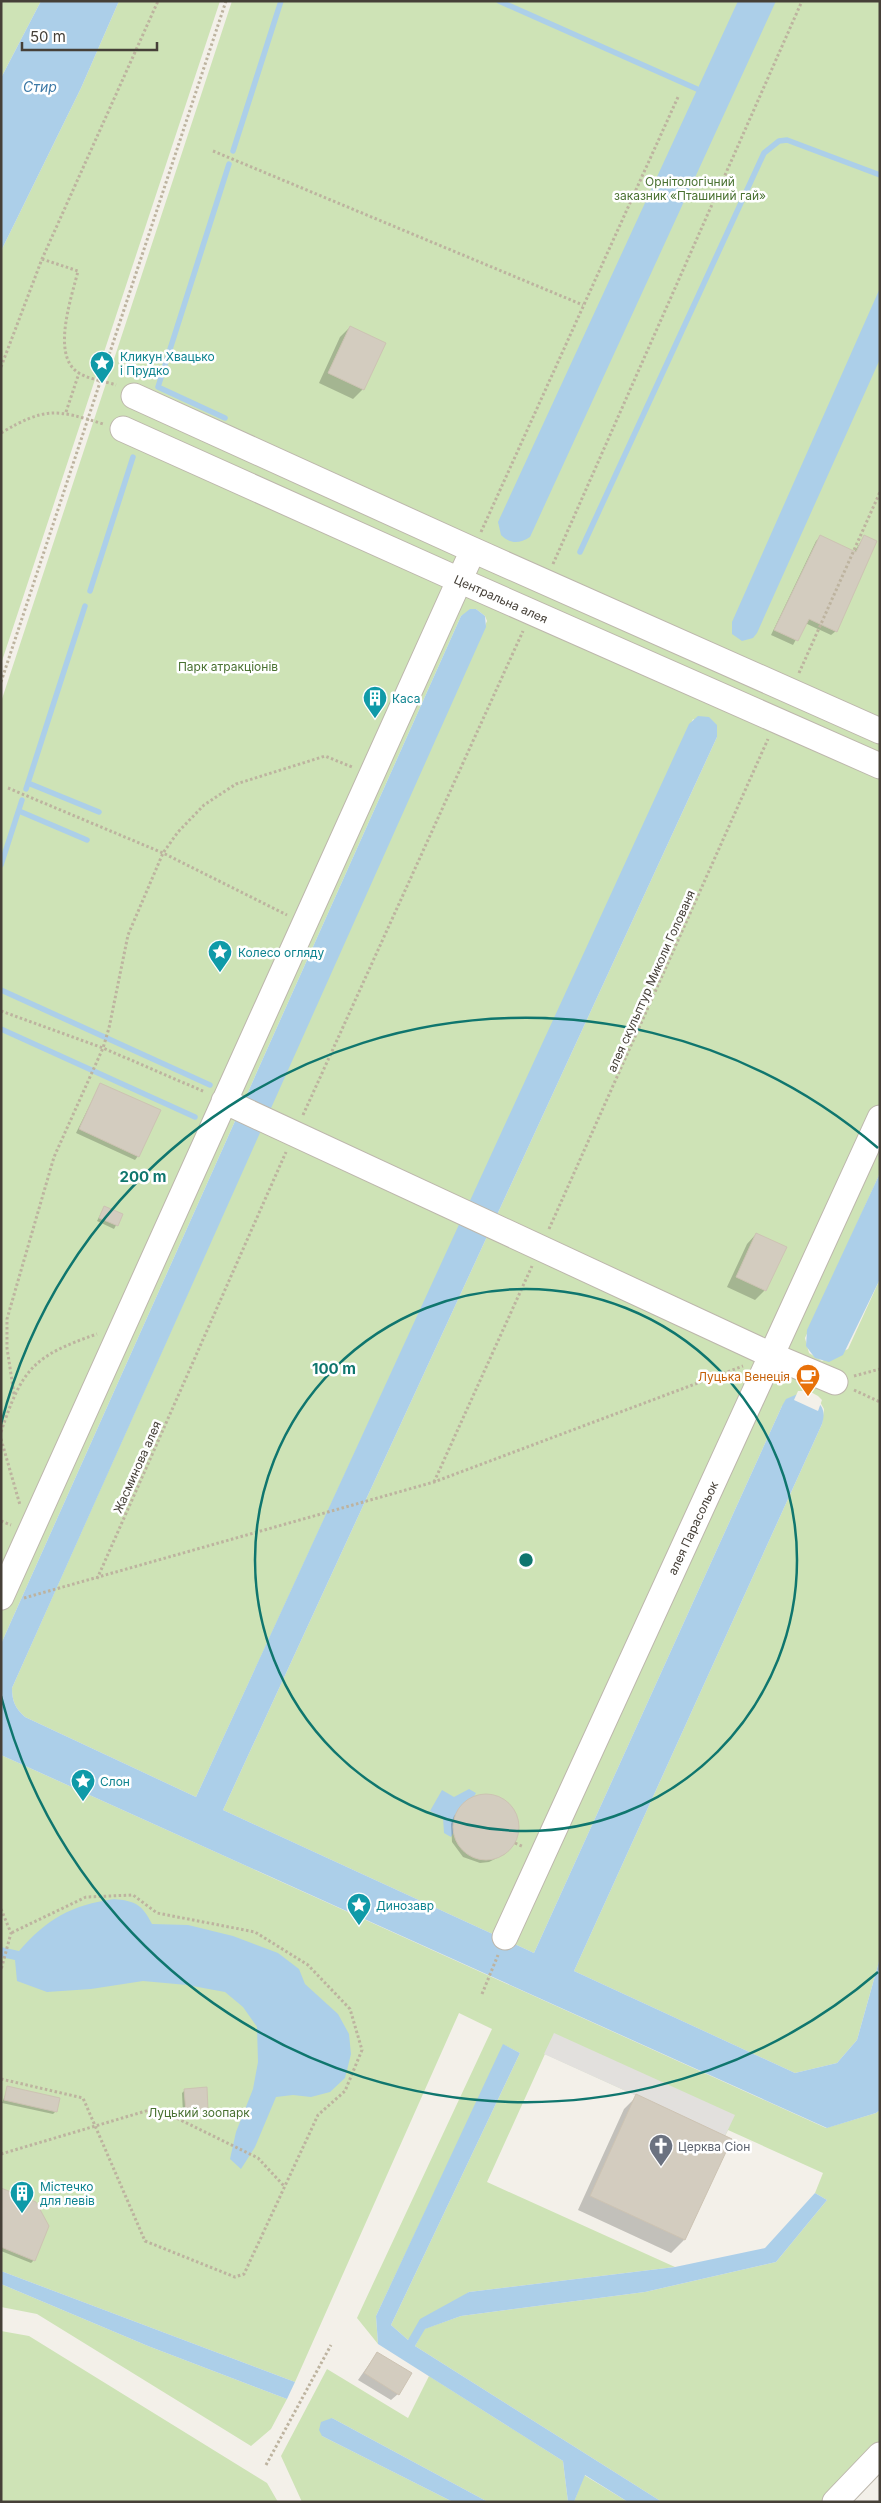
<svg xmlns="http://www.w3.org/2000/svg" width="881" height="2503" font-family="Inter,sans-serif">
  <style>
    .green { fill: #cee3b6 }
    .parking { fill: #e2e0dd }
    .water { fill: #accfe9 }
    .pier { fill: #f3f0e9 }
    .shadow { fill: #0003 }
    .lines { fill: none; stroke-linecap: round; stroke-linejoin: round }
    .stream { stroke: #accfe9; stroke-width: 5.5 }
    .building { fill: #d3ccbf; stroke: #cdc3b3 }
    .minor-casing { stroke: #bdb7ac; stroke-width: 27 }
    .path { stroke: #bdb39f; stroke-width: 3; stroke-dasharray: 2.5 2.5; stroke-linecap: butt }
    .minor { stroke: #fff; stroke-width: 25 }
    .ring { fill: none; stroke: #0f766e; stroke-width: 2.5 }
    .labels { text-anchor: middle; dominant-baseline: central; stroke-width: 5; stroke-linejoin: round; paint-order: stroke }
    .park-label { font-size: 12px; fill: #497131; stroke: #fff }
    .culture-label { font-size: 12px; fill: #0d838f; stroke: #fff; text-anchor: start }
    .street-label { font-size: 12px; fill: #464038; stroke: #fff }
    .food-label { font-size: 12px; fill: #c56008; stroke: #fff; text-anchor: end }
    .worship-label { font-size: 12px; fill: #5b616d; stroke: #fff; text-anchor: start }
    .water-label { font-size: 14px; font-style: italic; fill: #3c79a6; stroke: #fff }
    .centre { fill: #0f766e; stroke: #fff; stroke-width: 2.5 }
    .ring-label { font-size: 15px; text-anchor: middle; font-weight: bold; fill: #0f766e; stroke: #fff; stroke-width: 5; stroke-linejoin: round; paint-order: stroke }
  </style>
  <rect width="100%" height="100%" fill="#f3f0e9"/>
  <!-- green -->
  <path class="green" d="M 1,1 L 41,1 L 1,78 Z
    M 119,1 L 220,1 L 1,664 L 1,251 L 81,88 Z
    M 232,1 L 880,1 L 880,1173 L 805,1338 L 809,1353 L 822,1361 L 848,1349 L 880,1279 L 880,1958 L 857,2040 L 837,2063 L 795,2073 L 574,1971 L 822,1424 L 824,1409 L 820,1402 L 782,1406 L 534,1953 L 223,1810 L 717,737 L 693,719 L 196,1797 L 25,1717 C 15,1708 12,1701 12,1688 L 487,621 L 485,616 L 476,609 L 461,616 L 1,1644 L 1,702 Z
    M 1,1755 L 826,2128 L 876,2113 L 880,2110 L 880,2442 L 821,2502 L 662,2502 L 415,2346 L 424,2329 L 461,2316 L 645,2292 L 776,2262 L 827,2200 L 815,2193 L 823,2173 L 728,2130 L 725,2136 L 545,2054 L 487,2182 L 675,2267 L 469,2292 L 408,2340 L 391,2325 L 520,2053 L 504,2045 L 376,2316 L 378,2344 L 357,2318 L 492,2029 L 459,2013 L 295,2382 L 1,2271 Z
    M 1,2284 L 148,2346 L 287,2399 L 271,2429 L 251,2446 L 37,2314 L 1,2307 Z
    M 1,2331 L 29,2336 L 267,2483 L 278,2502 L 1,2502 Z
    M 327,2369 L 408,2418 L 429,2376 L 563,2461 L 568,2502 L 488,2502 L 332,2418 L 322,2436 L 453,2502 L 302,2502 L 281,2456 Z
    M 584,2475 L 628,2502 L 574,2502 Z"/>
  <!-- parking -->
  <path class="parking" d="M 554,2033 L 735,2115 L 725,2136 L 544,2054 Z"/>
  <!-- water -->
  <path class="water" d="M 41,1 L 119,1 L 81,88 L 1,251 L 1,78 Z
    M 738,1 L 776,1 L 530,537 C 519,544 510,544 501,535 L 498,522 Z
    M 880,288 L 880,359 L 757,633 L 753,638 L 742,641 L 732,634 L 732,622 Z
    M 470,609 L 476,609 L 485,616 L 486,627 L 12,1688 C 12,1701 15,1708 25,1717 L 196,1797 L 689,724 L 698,716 L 709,717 L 717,725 L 717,737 L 223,1810 L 534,1953 L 782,1406 L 786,1399 L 800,1393 C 816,1400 828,1404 822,1424 L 574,1971 L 795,2073 L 837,2063 L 857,2040 L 880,1958 L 880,2110 L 876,2113 L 827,2128 L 1,1755 L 1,1644 L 461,616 Z
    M 880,1173 L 880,1279 L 843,1355 L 829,1362 L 815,1358 L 806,1346 L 807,1330 Z
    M 469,1789 L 476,1793 L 451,1837 L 444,1833 L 443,1818 L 430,1811 L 442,1790 L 454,1797 Z
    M 114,1899 C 135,1901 142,1904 152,1924 L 188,1925 L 233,1936 L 278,1953 L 299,1969 L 305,1984 L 338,2014 L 349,2034 L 351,2054 L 345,2078 L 330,2092 L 311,2097 L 293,2095 L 276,2097 L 255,2147 L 241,2169 L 230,2159 L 236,2132 L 253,2089 L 258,2062 L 257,2027 L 243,2007 L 225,1992 L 187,1985 L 143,1981 L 91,1989 L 47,1992 L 17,1981 L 15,1960 L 1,1957 L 1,1947 L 19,1951 C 47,1919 71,1905 114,1899 Z
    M 503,2044 L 520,2053 L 391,2325 L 408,2340 L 420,2319 L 469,2292 L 675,2267 L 765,2248 L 815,2193 L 827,2200 L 776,2262 L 645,2292 L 461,2316 L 425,2329 L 415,2346 L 662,2502 L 628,2502 L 585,2475 L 574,2502 L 568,2502 L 563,2461 L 378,2344 L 376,2316 Z
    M 1,2271 L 295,2382 L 287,2399 L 148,2346 L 1,2284 Z
    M 332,2418 L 488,2502 L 453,2502 L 322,2436 L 319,2430 L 321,2422 Z"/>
  <!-- pier -->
  <path class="pier" d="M 798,1391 L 809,1391 L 818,1396 L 822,1400 L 818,1411 L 794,1400 Z"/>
  <!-- shadow -->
  <path class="shadow" d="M 350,327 L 363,389 L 353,399 L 319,383 L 340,337 Z
    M 820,537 L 854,552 L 864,537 L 836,631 L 831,635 L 805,623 L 793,645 L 771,635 L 816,541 Z
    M 100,1084 L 138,1156 L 135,1160 L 76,1133 Z
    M 104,1207 L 122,1214 L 114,1229 L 97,1221 Z
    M 756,1234 L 765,1290 L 755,1300 L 727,1287 L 747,1244 Z
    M 488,1795 L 505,1802 L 516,1816 L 518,1825 L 514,1843 L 505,1854 L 489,1862 L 480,1863 L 463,1857 L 452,1842 L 451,1824 L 454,1816 L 471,1799 Z
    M 8,2088 L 56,2111 L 53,2114 L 2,2103 Z
    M 185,2090 L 207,2110 L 204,2112 L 183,2114 L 182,2093 Z
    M 637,2096 L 684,2240 L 671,2253 L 578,2210 L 624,2109 Z
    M 1,2189 L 34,2260 L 31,2263 L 1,2251 Z
    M 377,2353 L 398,2394 L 391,2400 L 358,2380 Z"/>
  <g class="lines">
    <!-- stream -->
    <path class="stream" d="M 499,1 L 697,89
      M 233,151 L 281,1
      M 225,418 L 158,387 L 229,164
      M 580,552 L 764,153 L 779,141 L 787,140 L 880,175
      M 90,591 L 133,457
      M 28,783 L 99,812
      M 26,789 L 85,606
      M 19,811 L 87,840
      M 1,865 L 22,800
      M 1,990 L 210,1085
      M 1,1029 L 195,1117"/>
  </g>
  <!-- building -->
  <path class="building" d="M 350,326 L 386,343 L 364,390 L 328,373 Z
    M 820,535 L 856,552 L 864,535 L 877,541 L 837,632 L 809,619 L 798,641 L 774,630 Z
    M 100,1083 L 161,1110 L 139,1157 L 79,1129 Z
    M 104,1206 L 123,1214 L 118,1226 L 99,1218 Z
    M 756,1233 L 787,1247 L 766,1291 L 736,1277 Z
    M453 1827a33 33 0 1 1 66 0a33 33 0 1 1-66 0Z
    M 7,2086 L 60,2098 L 57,2112 L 4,2100 Z
    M 207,2087 L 208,2110 L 186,2112 L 184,2089 Z
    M 636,2094 L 732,2139 L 685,2240 L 590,2196 Z
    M 1,2188 L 36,2202 L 49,2226 L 35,2261 L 1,2247 Z
    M 377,2352 L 412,2373 L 399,2395 L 364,2373 Z"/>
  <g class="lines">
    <defs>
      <path id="minor" d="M 134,396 L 473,550 L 880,731
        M 123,429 L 459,580 L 880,766
        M 224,1101 L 771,1355 L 835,1382
        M 1,1597 L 473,550
        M 505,1937 L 880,1118
        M 835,2502 L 880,2455"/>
    </defs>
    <!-- minor casing -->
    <use href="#minor" class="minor-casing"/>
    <!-- path -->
    <path class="path" d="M 213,151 L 583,305
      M 42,259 L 78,271 C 72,296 52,352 76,371 C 86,379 104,381 116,385
      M 1,367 L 42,259 L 158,1
      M 66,412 L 79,373
      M 1,433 C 45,407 56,409 103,424
      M 481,532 L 678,97
      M 553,564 L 802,1
      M 799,673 L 880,492
      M 1,682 L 226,1
      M 8,788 L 163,853 L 287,915
      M 1,1011 L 103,1048 L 205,1092
      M 303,1115 L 523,631
      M 549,1229 L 768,739
      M 854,1376 L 880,1369
      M 854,1390 L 880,1402
      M 14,1394 L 7,1348 L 7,1319 L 22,1267 L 54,1157 L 103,1048 L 109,1028 L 128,935 L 163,853 L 178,832 L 204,805 L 236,784 L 325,756 L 352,767
      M 1,1432 C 22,1369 33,1356 97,1334
      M 1,1439 L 20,1505
      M 434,1482 L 532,1266
      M 1,1521 L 11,1525
      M 97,1579 L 286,1152
      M 24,1598 L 434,1482 L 743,1366
      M 515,1843 L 524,1847
      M 1,1909 L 11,1933 L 1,1970
      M 482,1994 L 498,1955
      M 1,2079 L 83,2098 L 145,2241 L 235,2277 L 244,2274 L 318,2115 L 345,2091 L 362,2050 L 350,2009 L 308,1965 L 255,1932 L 157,1913 L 133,1895 L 86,1897 L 11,1933
      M 1,2154 L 156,2108 L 258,2158 L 285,2187
      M 266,2465 L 331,2345"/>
    <!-- minor -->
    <use href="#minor" class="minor"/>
  </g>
  <!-- distance rings -->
  <g class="ring">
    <circle cx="526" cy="1560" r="271"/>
    <path d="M878 1972A542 542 0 0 1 1 1696M1 1424A542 542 0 0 1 878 1148"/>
  </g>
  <!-- icons -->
  <defs>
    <symbol id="sight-pin" viewBox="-11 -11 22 30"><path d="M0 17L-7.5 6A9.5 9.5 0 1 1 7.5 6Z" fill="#0f9aa8" stroke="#fff"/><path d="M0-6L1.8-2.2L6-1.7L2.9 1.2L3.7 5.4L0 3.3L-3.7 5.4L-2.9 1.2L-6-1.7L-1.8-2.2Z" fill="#fff"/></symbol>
    <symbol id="building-pin" viewBox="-11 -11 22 30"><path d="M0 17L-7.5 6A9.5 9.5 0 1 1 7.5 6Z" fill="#0f9aa8" stroke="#fff"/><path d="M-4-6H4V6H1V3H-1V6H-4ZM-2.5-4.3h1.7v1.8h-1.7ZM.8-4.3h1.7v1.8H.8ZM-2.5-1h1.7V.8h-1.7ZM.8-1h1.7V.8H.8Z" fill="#fff"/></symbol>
    <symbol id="cafe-pin" viewBox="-11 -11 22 30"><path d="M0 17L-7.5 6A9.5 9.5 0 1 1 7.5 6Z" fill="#e8710a" stroke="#fff"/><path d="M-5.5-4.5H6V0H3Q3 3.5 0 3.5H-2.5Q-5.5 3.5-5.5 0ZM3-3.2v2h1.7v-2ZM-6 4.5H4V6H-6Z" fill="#fff"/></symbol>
    <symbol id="church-pin" viewBox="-11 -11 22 30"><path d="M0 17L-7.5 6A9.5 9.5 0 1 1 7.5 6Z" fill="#6b7280" stroke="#fff"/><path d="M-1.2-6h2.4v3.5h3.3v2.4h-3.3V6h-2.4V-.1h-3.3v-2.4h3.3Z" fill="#fff"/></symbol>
  </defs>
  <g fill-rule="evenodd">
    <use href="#sight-pin" x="88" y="349" width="28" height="38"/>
    <use href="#building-pin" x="361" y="684" width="28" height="38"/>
    <use href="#sight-pin" x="206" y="938" width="28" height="38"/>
    <use href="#cafe-pin" x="794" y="1362" width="28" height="38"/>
    <use href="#sight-pin" x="69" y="1767" width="28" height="38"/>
    <use href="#sight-pin" x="345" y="1891" width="28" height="38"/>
    <use href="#church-pin" x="647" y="2132" width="28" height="38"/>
    <use href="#building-pin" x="8" y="2179" width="28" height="38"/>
  </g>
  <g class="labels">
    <!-- park labels -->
    <g class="park-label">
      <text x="690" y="181">Орнітологічний<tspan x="690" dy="14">заказник «Пташиний гай»</tspan></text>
      <text x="228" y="666">Парк атракціонів</text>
      <text x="199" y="2112">Луцький зоопарк</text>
    </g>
    <!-- culture labels -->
    <g class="culture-label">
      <text x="120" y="356">Кликун Хвацько<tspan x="120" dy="14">і Прудко</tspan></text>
      <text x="392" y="698">Каса</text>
      <text x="238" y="952">Колесо огляду</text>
      <text x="100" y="1781">Слон</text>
      <text x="376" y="1905">Динозавр</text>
      <text x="40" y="2186">Містечко<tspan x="40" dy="14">для левів</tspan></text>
    </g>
    <!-- street labels -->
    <g class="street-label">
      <text transform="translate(501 599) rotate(24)">Центральна алея</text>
      <text transform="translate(651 981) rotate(-66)">алея скульптур Миколи Голованя</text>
      <text transform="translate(137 1467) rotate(-66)">Жасминова алея</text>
      <text transform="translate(693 1528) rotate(-65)">алея Парасольок</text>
    </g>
    <!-- food labels -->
    <g class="food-label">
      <text x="790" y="1376">Луцька Венеція</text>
    </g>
    <!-- worship labels -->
    <g class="worship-label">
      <text x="678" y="2146">Церква Сіон</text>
    </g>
    <!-- water labels -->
    <g class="water-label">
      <text x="40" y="86">Стир</text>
    </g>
  </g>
  <circle cx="526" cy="1560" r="8" class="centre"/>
  <g class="ring-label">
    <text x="143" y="1182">200 m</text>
    <text x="334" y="1374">100 m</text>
  </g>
  <!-- border -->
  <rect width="881" height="2503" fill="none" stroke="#464038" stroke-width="5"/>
  <!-- scale -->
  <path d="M22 42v8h135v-8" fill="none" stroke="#464038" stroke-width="2.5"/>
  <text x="30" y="42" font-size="15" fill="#464038" stroke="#ffffff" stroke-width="4" paint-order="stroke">50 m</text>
</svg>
